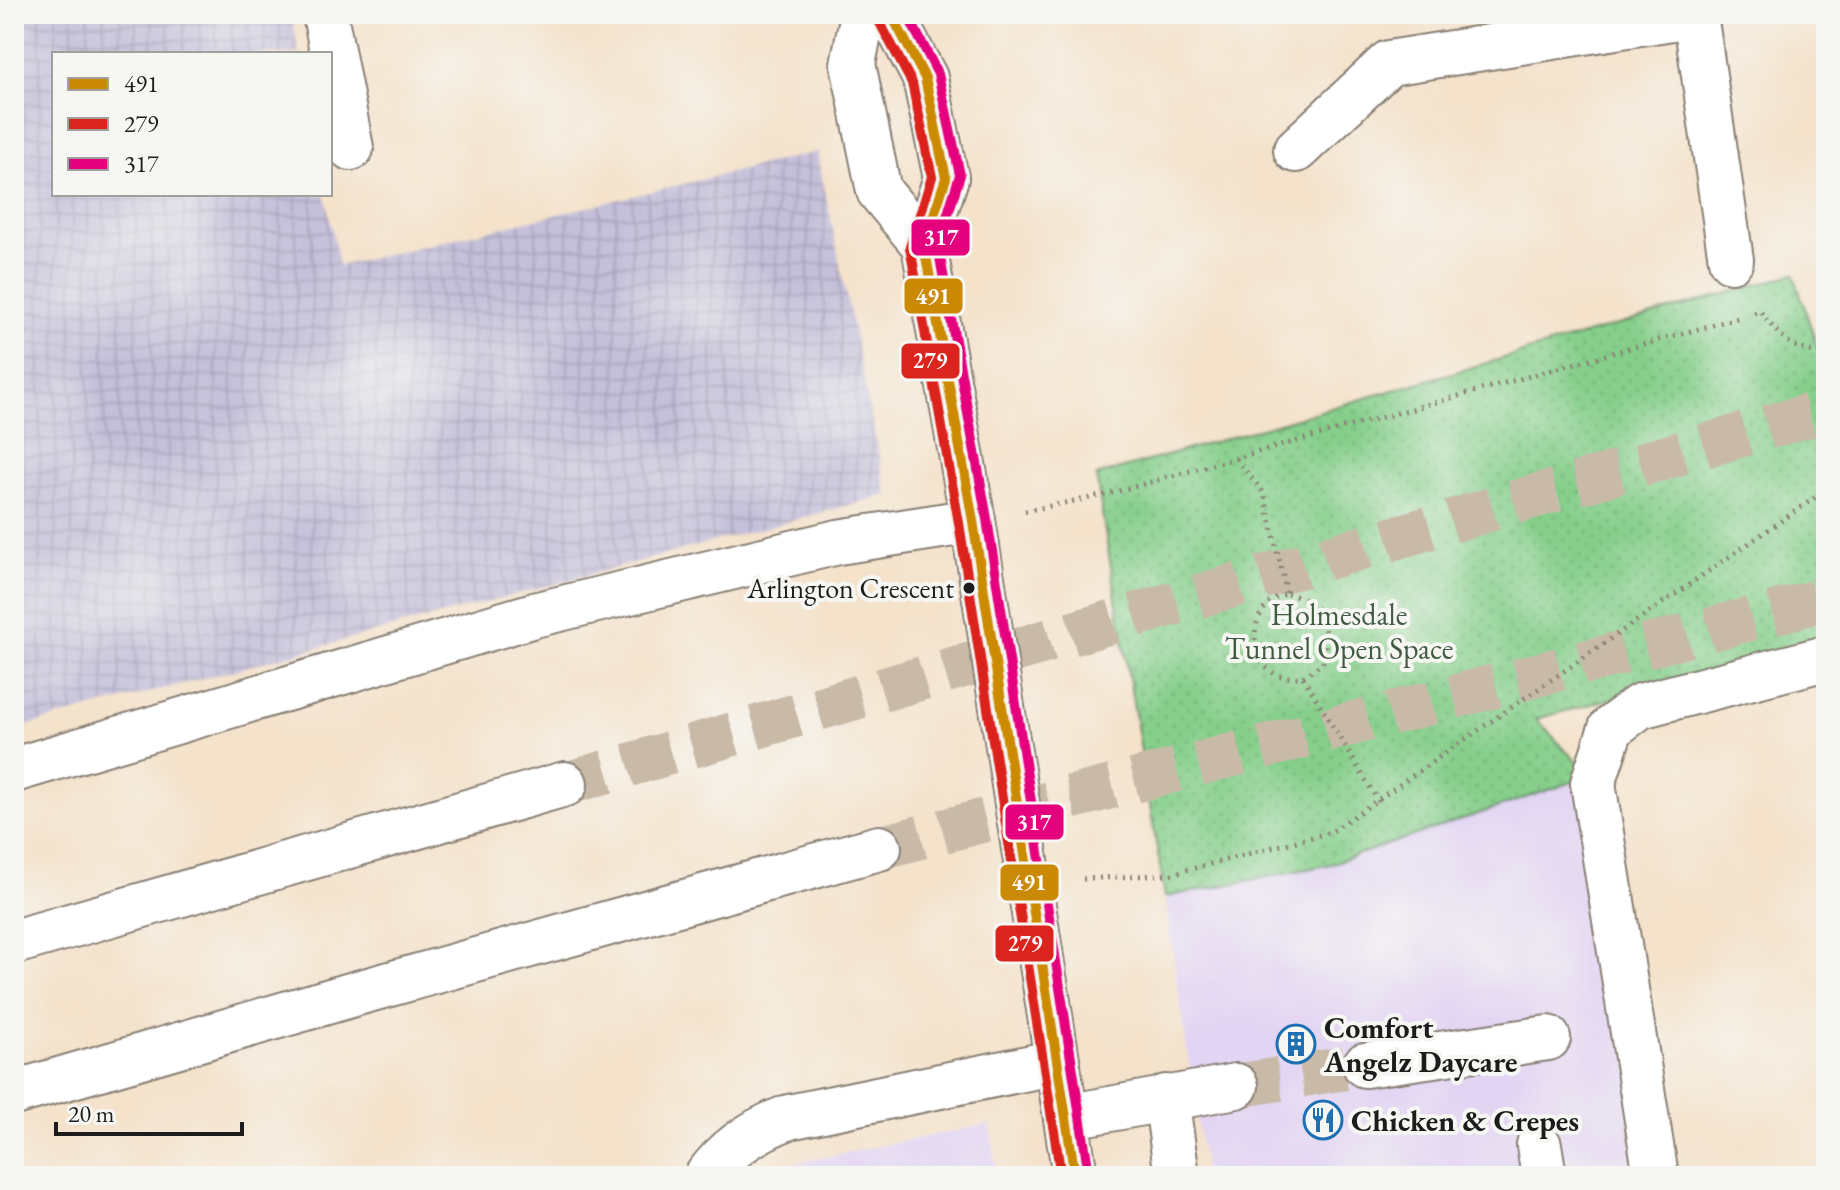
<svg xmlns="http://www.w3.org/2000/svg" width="1840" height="1190" font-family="'EB Garamond',serif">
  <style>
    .built { fill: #e2d4f3 }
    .industrial { fill: url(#industrial-grid) }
    .park { fill: url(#park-dots); stroke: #517654; stroke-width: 2 }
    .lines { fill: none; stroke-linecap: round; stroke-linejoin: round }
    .minor-tunnel { stroke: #c9baa8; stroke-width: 44; stroke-dasharray: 44 22; stroke-linecap: butt }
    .highway-tunnel { stroke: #c9baa8; stroke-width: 44; stroke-dasharray: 44 22; stroke-linecap: butt }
    .minor-casing { stroke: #887f74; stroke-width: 48 }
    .major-casing { stroke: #887f74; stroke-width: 48 }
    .highway-casing { stroke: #887f74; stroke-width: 48 }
    .path { stroke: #887f74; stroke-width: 5; stroke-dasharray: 2 6; stroke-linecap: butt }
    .minor { stroke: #fff; stroke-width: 44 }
    .major { stroke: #fff; stroke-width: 44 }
    .highway { stroke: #fff; stroke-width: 44 }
    .bus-1-casing { stroke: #f6f6f2; stroke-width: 16 }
    .bus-2-casing { stroke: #f6f6f2; stroke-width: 16 }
    .bus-3-casing { stroke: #f6f6f2; stroke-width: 16 }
    .bus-1 { stroke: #cb8a06; stroke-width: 10 }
    .bus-2 { stroke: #dc241f; stroke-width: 10 }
    .bus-3 { stroke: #e5007d; stroke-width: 10 }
    .bus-dot { fill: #1c1c1c; stroke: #f6f6f2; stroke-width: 3 }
    .labels { text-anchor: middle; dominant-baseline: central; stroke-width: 8; stroke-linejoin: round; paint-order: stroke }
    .bus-label { font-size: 28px; fill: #1c1c1c; stroke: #f6f6f2; text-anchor: end }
    .park-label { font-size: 30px; fill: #415b43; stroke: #f6f6f2 }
    .poi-label { font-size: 30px; font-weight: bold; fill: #1c1c1c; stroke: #f6f6f2; text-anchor: start }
    .line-badge { stroke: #f6f6f2; stroke-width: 3 }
    .badge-label { font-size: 22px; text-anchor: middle; font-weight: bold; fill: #fff }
  </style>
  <defs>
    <pattern id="industrial-grid" width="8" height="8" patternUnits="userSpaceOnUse" patternTransform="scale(2)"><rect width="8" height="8" fill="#c5c0da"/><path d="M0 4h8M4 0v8" fill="none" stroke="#a9a4ba"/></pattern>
    <pattern id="park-dots" width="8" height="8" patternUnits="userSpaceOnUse" patternTransform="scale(2)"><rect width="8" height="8" fill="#86cf8b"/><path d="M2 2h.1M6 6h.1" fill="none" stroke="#73b177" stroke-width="1.8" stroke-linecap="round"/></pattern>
  </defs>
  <rect width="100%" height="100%" fill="#f6f6f2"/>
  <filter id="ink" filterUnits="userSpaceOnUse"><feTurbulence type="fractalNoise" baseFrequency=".0125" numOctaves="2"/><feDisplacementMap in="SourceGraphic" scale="16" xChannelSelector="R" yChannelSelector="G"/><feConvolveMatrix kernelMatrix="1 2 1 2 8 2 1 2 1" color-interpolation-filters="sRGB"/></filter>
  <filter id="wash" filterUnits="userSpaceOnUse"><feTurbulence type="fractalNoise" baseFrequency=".006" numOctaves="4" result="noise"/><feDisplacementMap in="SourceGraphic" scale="32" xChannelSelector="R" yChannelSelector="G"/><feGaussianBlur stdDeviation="1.8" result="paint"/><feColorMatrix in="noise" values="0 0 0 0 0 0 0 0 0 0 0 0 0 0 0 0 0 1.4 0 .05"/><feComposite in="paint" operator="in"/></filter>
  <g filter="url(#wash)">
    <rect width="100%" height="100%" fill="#f4e2cb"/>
    <!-- built -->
    <path class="built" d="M 1590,776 L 1644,1176 L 1205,1176 L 1165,897 L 1327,864 Z
      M 990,1124 L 997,1176 L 764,1176 L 770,1168 Z"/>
    <!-- industrial -->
    <path class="industrial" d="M 14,14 L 291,14 L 299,54 L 54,54 L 54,194 L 325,194 L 339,266 L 817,152 L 887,495 L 14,729 Z"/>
    <!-- park -->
    <path class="park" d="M 1794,274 L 1816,344 L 1826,342 L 1826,641 L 1536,719 L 1590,776 L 1327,865 L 1165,897 L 1096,476 Z"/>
  </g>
  <g filter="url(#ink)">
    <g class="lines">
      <!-- minor-tunnel -->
      <path class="minor-tunnel" d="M 1236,1086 L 1365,1065"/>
      <!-- highway-tunnel -->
      <path class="highway-tunnel" d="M 565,784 L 1826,410
        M 879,848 L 1826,599"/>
      <defs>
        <path id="minor" d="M 325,14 L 351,148
          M 1695,14 L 1731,260
          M 1296,150 L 1389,63 L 1697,14
          M 14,770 L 534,615 L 838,542 L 973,521
          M 1365,1065 L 1548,1038
          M 1166,1097 L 1177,1176
          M 1066,1117 L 1236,1086
          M 1539,1145 L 1544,1176
          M 707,1176 C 728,1147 756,1129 789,1117 L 1057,1062
          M 1656,1176 L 1593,783 L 1611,728 L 1640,706 L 1826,658"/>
        <path id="major" d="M 863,14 L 853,64 L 879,191 L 924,245
          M 891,14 L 925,78 L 946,178 L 924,245 L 973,521 L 1075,1176"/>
        <path id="highway" d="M 14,942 L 565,784
          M 14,1093 L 354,994 L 879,848"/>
      </defs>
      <!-- minor casing -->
      <use href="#minor" class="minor-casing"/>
      <!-- major casing -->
      <use href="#major" class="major-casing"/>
      <!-- highway casing -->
      <use href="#highway" class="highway-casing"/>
      <!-- path -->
      <path class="path" d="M 1754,313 L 1760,311 C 1776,333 1796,356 1826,351
        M 1236,459 L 1264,493 L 1287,594
        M 1025,511 L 1104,495 L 1741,317
        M 1287,594 C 1294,596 1305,598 1311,603 C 1329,617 1326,643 1323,663 L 1303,677 C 1295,677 1283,678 1277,675 C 1244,659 1249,602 1287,594 Z
        M 1303,677 L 1379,802
        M 1083,879 L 1172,874 L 1331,832 L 1826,490"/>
      <!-- minor -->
      <use href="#minor" class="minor"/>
      <!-- major -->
      <use href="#major" class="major"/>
      <!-- highway -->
      <use href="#highway" class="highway"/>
      <defs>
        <path id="bus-1" d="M 891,14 L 925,78 L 946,178 L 924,245 L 973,521 L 1075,1176"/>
        <path id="bus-2" d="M 879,21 L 912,83 L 932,177 L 910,247 L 959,523 L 1061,1176"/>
        <path id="bus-3" d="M 907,14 L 938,74 L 960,175 L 938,246 L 987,519 L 1089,1174"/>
      </defs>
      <!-- bus-1 casing -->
      <use href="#bus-1" class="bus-1-casing"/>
      <!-- bus-2 casing -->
      <use href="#bus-2" class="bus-2-casing"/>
      <!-- bus-3 casing -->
      <use href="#bus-3" class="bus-3-casing"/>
      <!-- bus-1 -->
      <use href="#bus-1" class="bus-1"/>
      <!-- bus-2 -->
      <use href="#bus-2" class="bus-2"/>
      <!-- bus-3 -->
      <use href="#bus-3" class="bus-3"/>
    </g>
  </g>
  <!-- icons -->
  <defs>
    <symbol id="building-ring" viewBox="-11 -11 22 22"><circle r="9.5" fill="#f6f6f2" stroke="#1f6fb2" stroke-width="1.5"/><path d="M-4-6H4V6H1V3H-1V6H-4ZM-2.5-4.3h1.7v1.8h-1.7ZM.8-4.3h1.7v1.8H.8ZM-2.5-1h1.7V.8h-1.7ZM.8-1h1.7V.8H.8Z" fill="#1f6fb2"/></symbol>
    <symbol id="restaurant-ring" viewBox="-11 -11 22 22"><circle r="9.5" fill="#f6f6f2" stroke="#1f6fb2" stroke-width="1.5"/><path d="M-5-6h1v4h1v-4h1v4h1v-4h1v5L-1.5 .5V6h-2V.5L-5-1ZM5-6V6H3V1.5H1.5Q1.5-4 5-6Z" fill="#1f6fb2"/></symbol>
  </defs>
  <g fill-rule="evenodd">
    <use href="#building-ring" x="1274" y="1022" width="44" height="44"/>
    <use href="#restaurant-ring" x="1301" y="1098" width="44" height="44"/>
  </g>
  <!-- markers -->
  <circle class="bus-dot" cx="969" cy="588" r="7"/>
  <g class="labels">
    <!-- bus labels -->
    <g class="bus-label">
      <text x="954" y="588">Arlington Crescent</text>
    </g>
    <!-- park labels -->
    <g class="park-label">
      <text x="1339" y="614">Holmesdale<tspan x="1339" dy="34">Tunnel Open Space</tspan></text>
    </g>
    <!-- poi labels -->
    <g class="poi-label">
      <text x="1324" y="1027">Comfort<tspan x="1324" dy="34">Angelz Daycare</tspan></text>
      <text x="1351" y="1120">Chicken &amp; Crepes</text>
    </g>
  </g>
  <g class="line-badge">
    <rect x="910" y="218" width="61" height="39" rx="8" fill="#e5007d"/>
    <rect x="903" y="277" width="61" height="38" rx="8" fill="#cb8a06"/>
    <rect x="900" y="342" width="61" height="38" rx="8" fill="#dc241f"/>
    <rect x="1004" y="803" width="61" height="38" rx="8" fill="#e5007d"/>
    <rect x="999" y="863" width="61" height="39" rx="8" fill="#cb8a06"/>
    <rect x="994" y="924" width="61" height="39" rx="8" fill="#dc241f"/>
  </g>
  <g class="badge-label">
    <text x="941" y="245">317</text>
    <text x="933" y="304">491</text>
    <text x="930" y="368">279</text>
    <text x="1034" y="830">317</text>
    <text x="1029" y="890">491</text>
    <text x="1025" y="951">279</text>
  </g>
  <!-- margin -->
  <rect width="1840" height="1190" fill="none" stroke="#f6f6f2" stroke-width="48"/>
  <!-- legend -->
  <rect x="52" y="52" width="280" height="144" fill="#f6f6f2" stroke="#9f9f9c" stroke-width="2"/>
  <rect x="68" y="78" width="40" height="12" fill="#cb8a06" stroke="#9f9f9c" stroke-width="2"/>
  <text x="124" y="92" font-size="24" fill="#1c1c1c">491</text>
  <rect x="68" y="118" width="40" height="12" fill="#dc241f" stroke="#9f9f9c" stroke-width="2"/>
  <text x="124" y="132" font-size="24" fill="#1c1c1c">279</text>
  <rect x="68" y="158" width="40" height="12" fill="#e5007d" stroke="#9f9f9c" stroke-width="2"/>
  <text x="124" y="172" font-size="24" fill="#1c1c1c">317</text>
  <!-- scale -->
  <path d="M56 1122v12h186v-12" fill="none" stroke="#1c1c1c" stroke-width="4"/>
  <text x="68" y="1122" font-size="24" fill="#1c1c1c" stroke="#f6f6f2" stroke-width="6" paint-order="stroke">20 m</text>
</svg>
